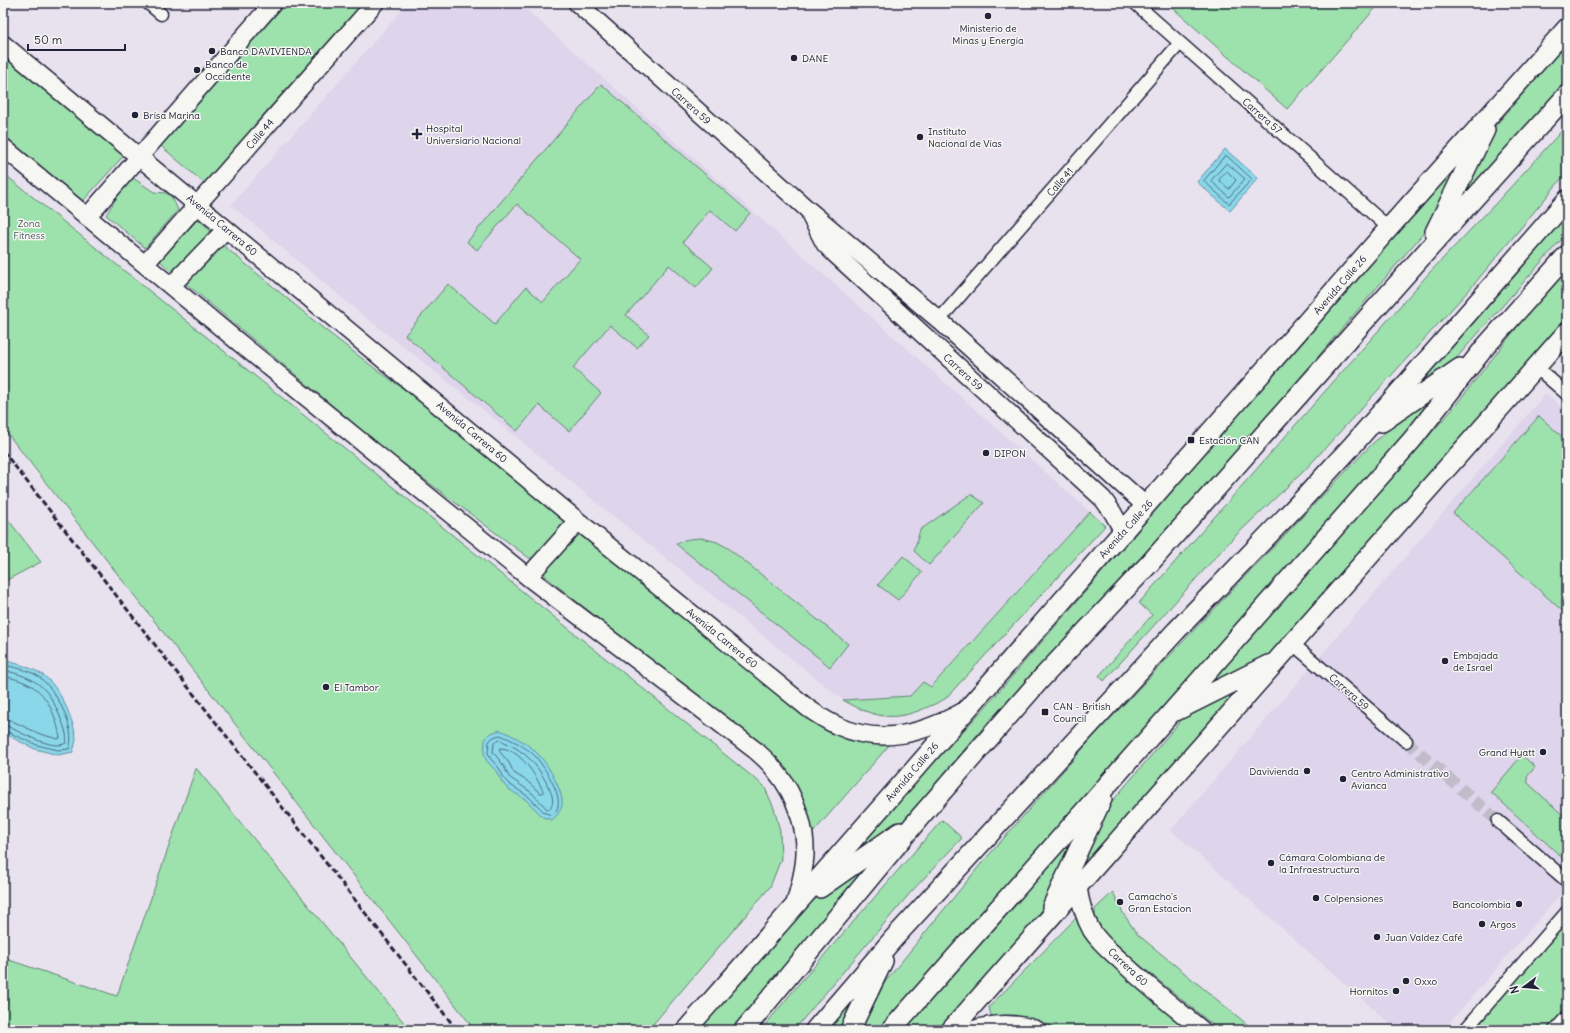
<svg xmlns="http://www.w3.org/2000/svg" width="1570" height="1033" font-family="Delius,sans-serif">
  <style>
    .built { fill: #ded4eb }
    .green { fill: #9de1ad; stroke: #608274 }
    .water { fill: #8ad7e9; stroke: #608fa3 }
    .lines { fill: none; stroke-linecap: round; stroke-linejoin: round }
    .shore { stroke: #4c6a81; stroke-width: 1 }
    .street-tunnel { stroke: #c0bcca; stroke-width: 12; stroke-dasharray: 12 6; stroke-linecap: butt }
    .street-casing { stroke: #22223b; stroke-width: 15 }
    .secondary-casing { stroke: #22223b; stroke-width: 20 }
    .primary-casing { stroke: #22223b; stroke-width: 22 }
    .street { stroke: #f6f6f2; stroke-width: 12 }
    .secondary { stroke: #f6f6f2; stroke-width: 17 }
    .primary { stroke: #f6f6f2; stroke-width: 19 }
    .rail { stroke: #22223b; stroke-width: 3; stroke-dasharray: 6 3; stroke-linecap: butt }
    .poi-dot { fill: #22223b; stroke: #f6f6f2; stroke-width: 1.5 }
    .labels { text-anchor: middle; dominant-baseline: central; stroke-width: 3; stroke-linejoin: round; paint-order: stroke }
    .poi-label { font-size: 10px; fill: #22223b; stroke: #f6f6f2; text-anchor: start }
    .street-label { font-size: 10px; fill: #22223b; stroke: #f6f6f2 }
    .park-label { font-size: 10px; fill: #475b5d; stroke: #f6f6f2 }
  </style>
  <rect width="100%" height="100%" fill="#e8e2ee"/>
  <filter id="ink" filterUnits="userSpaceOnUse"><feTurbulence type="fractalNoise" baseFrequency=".025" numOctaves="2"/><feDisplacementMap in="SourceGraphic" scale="8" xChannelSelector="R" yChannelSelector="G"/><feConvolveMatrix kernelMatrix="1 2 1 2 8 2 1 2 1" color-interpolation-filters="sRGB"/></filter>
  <g filter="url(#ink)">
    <!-- built -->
    <path class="built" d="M 408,3 L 519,3 L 1090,512 L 930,687 L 910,696 L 843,700 L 596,502 L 470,399 L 354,308 L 231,205 Z
      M 1546,393 L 1567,412 L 1567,887 L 1443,1030 L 1397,1030 L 1171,830 Z"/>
    <!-- green -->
    <path class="green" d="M 286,3 L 364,3 L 205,184 L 161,146 Z
      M 1167,3 L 1380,3 L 1287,109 Z
      M 1567,42 L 1567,85 L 1503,159 L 1454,211 L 1492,130 Z
      M 3,54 L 126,153 L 83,201 L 3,135 Z
      M 601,84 L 750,213 L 735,231 L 710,210 L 683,242 L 713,268 L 696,288 L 669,265 L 626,315 L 649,335 L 637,348 L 610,325 L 573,368 L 601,393 L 569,431 L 539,405 L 517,431 L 405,335 L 448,284 L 495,324 L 526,287 L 543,302 L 580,259 L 517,204 L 477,250 L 467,242 Z
      M 1567,125 L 1567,172 L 1544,200 L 1470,289 L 1379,389 L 1305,470 L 1231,540 L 1104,681 L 1099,676 L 1152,615 L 1139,603 L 1152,588 L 1430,272 L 1496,203 Z
      M 1462,161 L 1438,216 L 1228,462 L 1155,542 L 988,722 L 901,824 L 852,854 L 894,806 L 989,703 L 1348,288 Z
      M 3,173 L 764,786 L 774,808 L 780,831 L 781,859 L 770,887 L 648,1030 L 475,1030 L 3,428 Z
      M 130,176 L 154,192 L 166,193 L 172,197 L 178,210 L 145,248 L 106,215 Z
      M 1567,209 L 1567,233 L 1444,372 L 1400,399 Z
      M 198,219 L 211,231 L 173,273 L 160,261 Z
      M 218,241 L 324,329 L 377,370 L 431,408 L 564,518 L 564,525 L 534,558 L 529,558 L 392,455 L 184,282 Z
      M 1567,269 L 1567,317 L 1276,654 L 1200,691 L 1451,411 L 1540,298 Z
      M 1440,395 L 877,1030 L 860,1030 L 885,982 L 980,865 L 1094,736 L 1213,610 L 1373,443 L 1413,408 Z
      M 1539,416 L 1567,441 L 1567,615 L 1453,513 Z
      M 971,494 L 984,503 L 929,565 L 914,551 L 920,530 Z
      M 1090,512 L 1105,526 L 945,699 C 903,720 884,724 843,700 L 910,696 L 923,682 L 931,687 Z
      M 3,513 L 41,562 L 3,582 Z
      M 577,534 L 581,535 L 588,538 L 801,712 L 892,742 L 811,835 L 741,732 L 546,577 L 543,571 Z
      M 702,538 L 717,542 L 728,548 L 848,644 L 830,667 L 676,544 L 689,539 Z
      M 903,556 L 922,572 L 898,600 L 878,585 Z
      M 1247,684 L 1071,880 L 1104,811 L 1188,712 Z
      M 1522,755 L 1535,767 L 1527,777 L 1528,783 L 1567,819 L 1567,862 L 1491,792 Z
      M 196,768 L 410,1030 L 3,1030 L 3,958 L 117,996 Z
      M 942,820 L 962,838 L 911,892 L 794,1030 L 761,1030 L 798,985 Z
      M 1075,830 L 1037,920 L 939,1030 L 903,1030 Z
      M 875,860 L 731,1030 L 698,1030 L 805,908 L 838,880 Z
      M 1113,892 L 1123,913 L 1137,934 L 1254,1030 L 1219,1030 L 1124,952 L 1104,933 L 1095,917 L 1095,909 Z
      M 1077,917 L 1191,1030 L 1059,1030 C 1033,1017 1020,1017 991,1016 L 989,1007 Z
      M 1567,922 L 1567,1007 L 1547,1030 L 1473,1030 Z
      M 863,985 L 841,1030 L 823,1030 Z"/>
    <!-- water -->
    <path class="water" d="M 1225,149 L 1258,178 L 1230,211 L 1197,182 Z
      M 3,660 C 15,663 27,666 38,672 C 58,682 72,716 76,737 C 76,742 74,748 73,752 L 58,755 L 35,749 L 3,733 Z
      M 500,730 C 514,736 526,742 537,753 C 547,762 564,792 562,805 C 561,811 556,816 552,820 L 543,817 L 526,800 L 507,788 L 502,782 L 496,771 L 486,760 L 484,754 L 485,740 L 489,734 Z"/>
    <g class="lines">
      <!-- shore -->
      <path class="shore" d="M 1225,156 L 1227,156 L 1252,179 L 1229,204 L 1204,181 Z
        M 1227,163 L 1245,179 L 1229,197 L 1211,181 Z
        M 1227,171 L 1236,180 L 1229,189 L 1219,180 Z
        M 3,665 C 14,667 28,670 38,676 C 55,688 77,728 69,749 L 58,750 L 37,745 L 3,730
        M 3,670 C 37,678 48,686 61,719 C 64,726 68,736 66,743 C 53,751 20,732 7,726 L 3,725
        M 3,676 C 12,678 21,680 30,685 C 48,694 57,719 60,738 L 58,739 L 40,734 L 10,720 L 3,719
        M 500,735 C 513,740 524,746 534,755 C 543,764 561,793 558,805 C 558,809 555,813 552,815 L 545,813 L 529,797 L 509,784 L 505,780 L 499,768 L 490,758 L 488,753 L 489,742 L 492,738 Z
        M 500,740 C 524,750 537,763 548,786 C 552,794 555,801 550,809 L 547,809 L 532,793 L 509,777 L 504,766 L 493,752 L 494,743 Z
        M 500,748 C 519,748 536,775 543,791 L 543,793 L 540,793 L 527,781 L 514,773 L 509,763 L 500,752 Z"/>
      <!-- street-tunnel -->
      <path class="street-tunnel" d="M 1406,741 L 1498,821"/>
      <defs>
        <path id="street" d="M 148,3 L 161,14
          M 1135,3 L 1389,228
          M 939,320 L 1180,43
          M 1536,367 L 1567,394
          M 1293,644 L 1406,741
          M 1498,821 L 1567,881
          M 1465,1030 L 1567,912
          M 1555,1030 L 1567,1017"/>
        <path id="secondary" d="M 577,3 L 806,208 L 939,320 L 1146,506
          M 3,44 L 578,521 L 809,709 C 818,715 828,722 838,726 C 882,746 924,733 964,711
          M 3,147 L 236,340 L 528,577 L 755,750 C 762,756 769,762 775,770 C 796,795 809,832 804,865 C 802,879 798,893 794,907
          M 87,217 L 273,3
          M 811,217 L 825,244 L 835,254 L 1103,499 L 1113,513 L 1124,533
          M 145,264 L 375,3
          M 171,286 L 226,229
          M 528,577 L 578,521
          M 1078,887 C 1080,902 1084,917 1092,931 C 1099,942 1110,951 1120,960 C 1146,985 1174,1007 1202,1030
          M 972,1030 C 994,1023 1015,1022 1037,1030"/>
        <path id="primary" d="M 1435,232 L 1485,130
          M 1382,422 L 1460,368
          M 1176,711 L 1268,665
          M 820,888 L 900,832
          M 1052,907 L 1102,799
          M 686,1030 L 1389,228 L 1567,28
          M 744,1030 L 920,817 L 1040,680 L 1150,563 L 1416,263 L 1567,95
          M 815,1030 L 894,938 L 1176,631 L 1304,498 L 1351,447 L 1567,200
          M 850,1030 L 883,961
          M 891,1030 L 1412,440 L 1485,347 L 1567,255
          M 951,1030 L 1567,332"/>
      </defs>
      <!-- street casing -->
      <use href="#street" class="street-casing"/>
      <!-- secondary casing -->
      <use href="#secondary" class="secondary-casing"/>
      <!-- primary casing -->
      <use href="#primary" class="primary-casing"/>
      <!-- street -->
      <use href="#street" class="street"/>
      <!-- secondary -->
      <use href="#secondary" class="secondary"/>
      <!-- primary -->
      <use href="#primary" class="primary"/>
      <!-- rail -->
      <path class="rail" d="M 3,451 L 457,1030"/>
    </g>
  </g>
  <!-- markers -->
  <g class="poi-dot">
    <circle cx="988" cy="16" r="4"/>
    <circle cx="212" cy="51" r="4"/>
    <circle cx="794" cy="58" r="4"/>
    <circle cx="197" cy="70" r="4"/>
    <circle cx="135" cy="115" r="4"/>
    <path d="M415 128h4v4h4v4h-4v4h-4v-4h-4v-4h4z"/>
    <circle cx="920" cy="137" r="4"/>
    <rect x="1187" y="436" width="8" height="8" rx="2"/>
    <circle cx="986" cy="453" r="4"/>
    <circle cx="1445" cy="661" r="4"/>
    <circle cx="326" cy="687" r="4"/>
    <rect x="1041" y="708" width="8" height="8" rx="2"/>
    <circle cx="1543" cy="752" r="4"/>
    <circle cx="1307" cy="771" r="4"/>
    <circle cx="1343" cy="779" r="4"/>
    <circle cx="1271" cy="863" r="4"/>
    <circle cx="1316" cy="898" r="4"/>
    <circle cx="1120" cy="902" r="4"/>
    <circle cx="1519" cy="904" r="4"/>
    <circle cx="1482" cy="924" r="4"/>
    <circle cx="1377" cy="937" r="4"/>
    <circle cx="1406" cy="981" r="4"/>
    <circle cx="1396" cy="991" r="4"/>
  </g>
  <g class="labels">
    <!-- poi labels -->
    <g class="poi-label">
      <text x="988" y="28" text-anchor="middle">Ministerio de<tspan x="988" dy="12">Minas y Energía</tspan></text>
      <text x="220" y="51">Banco DAVIVIENDA</text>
      <text x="802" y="58">DANE</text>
      <text x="205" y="64">Banco de<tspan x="205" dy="12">Occidente</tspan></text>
      <text x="143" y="115">Brísa Marina</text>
      <text x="426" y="128">Hospital<tspan x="426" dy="12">Universiario Nacional</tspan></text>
      <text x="928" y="131">Instituto<tspan x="928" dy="12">Nacional de Vías</tspan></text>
      <text x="1199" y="440">Estación CAN</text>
      <text x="994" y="453">DIPON</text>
      <text x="1453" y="655">Embajada<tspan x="1453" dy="12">de Israel</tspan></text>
      <text x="334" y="687">El Tambor</text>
      <text x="1053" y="706">CAN - British<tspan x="1053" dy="12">Council</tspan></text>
      <text x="1535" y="752" text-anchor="end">Grand Hyatt</text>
      <text x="1299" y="771" text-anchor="end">Davivienda</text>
      <text x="1351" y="773">Centro Administrativo<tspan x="1351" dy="12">Avianca</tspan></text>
      <text x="1279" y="857">Cámara Colombiana de<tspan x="1279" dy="12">la Infraestructura</tspan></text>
      <text x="1128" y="896">Camacho's<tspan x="1128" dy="12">Gran Estacion</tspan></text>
      <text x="1324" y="898">Colpensiones</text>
      <text x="1511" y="904" text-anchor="end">Bancolombia</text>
      <text x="1490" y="924">Argos</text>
      <text x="1385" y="937">Juan Valdez Café</text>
      <text x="1414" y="981">Oxxo</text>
      <text x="1388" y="991" text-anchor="end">Hornitos</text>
    </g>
    <!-- street labels -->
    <g class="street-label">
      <text transform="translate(691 106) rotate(42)">Carrera 59</text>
      <text transform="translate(1262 116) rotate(41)">Carrera 57</text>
      <text transform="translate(260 134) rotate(-49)">Calle 44</text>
      <text transform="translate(1060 182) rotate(-49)">Calle 41</text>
      <text transform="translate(222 225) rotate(40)">Avenida Carrera 60</text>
      <text transform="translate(1340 285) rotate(-49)">Avenida Calle 26</text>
      <text transform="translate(963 372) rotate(42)">Carrera 59</text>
      <text transform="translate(472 432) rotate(40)">Avenida Carrera 60</text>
      <text transform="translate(1126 529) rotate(-48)">Avenida Calle 26</text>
      <text transform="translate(722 638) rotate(39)">Avenida Carrera 60</text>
      <text transform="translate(1349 692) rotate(41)">Carrera 59</text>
      <text transform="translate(912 772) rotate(-49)">Avenida Calle 26</text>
      <text transform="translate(1128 967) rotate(43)">Carrera 60</text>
    </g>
    <!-- park labels -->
    <g class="park-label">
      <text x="29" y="223">Zona<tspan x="29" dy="12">Fitness</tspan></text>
    </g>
  </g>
  <!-- margin -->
  <rect width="1570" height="1033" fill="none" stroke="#f6f6f2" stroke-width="16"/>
  <rect x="8" y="8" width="1554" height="1017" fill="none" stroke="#22223b" stroke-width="1.5" filter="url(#ink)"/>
  <!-- north arrow -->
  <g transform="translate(1524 987) rotate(254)" stroke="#f6f6f2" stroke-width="3" paint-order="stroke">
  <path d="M0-3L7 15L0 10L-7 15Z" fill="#22223b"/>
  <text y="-6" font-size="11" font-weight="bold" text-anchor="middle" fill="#22223b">N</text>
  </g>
  <!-- scale -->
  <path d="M28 44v6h97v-6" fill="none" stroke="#22223b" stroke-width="2"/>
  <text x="34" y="44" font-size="12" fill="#22223b" stroke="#f6f6f2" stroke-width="3" paint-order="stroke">50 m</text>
</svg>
